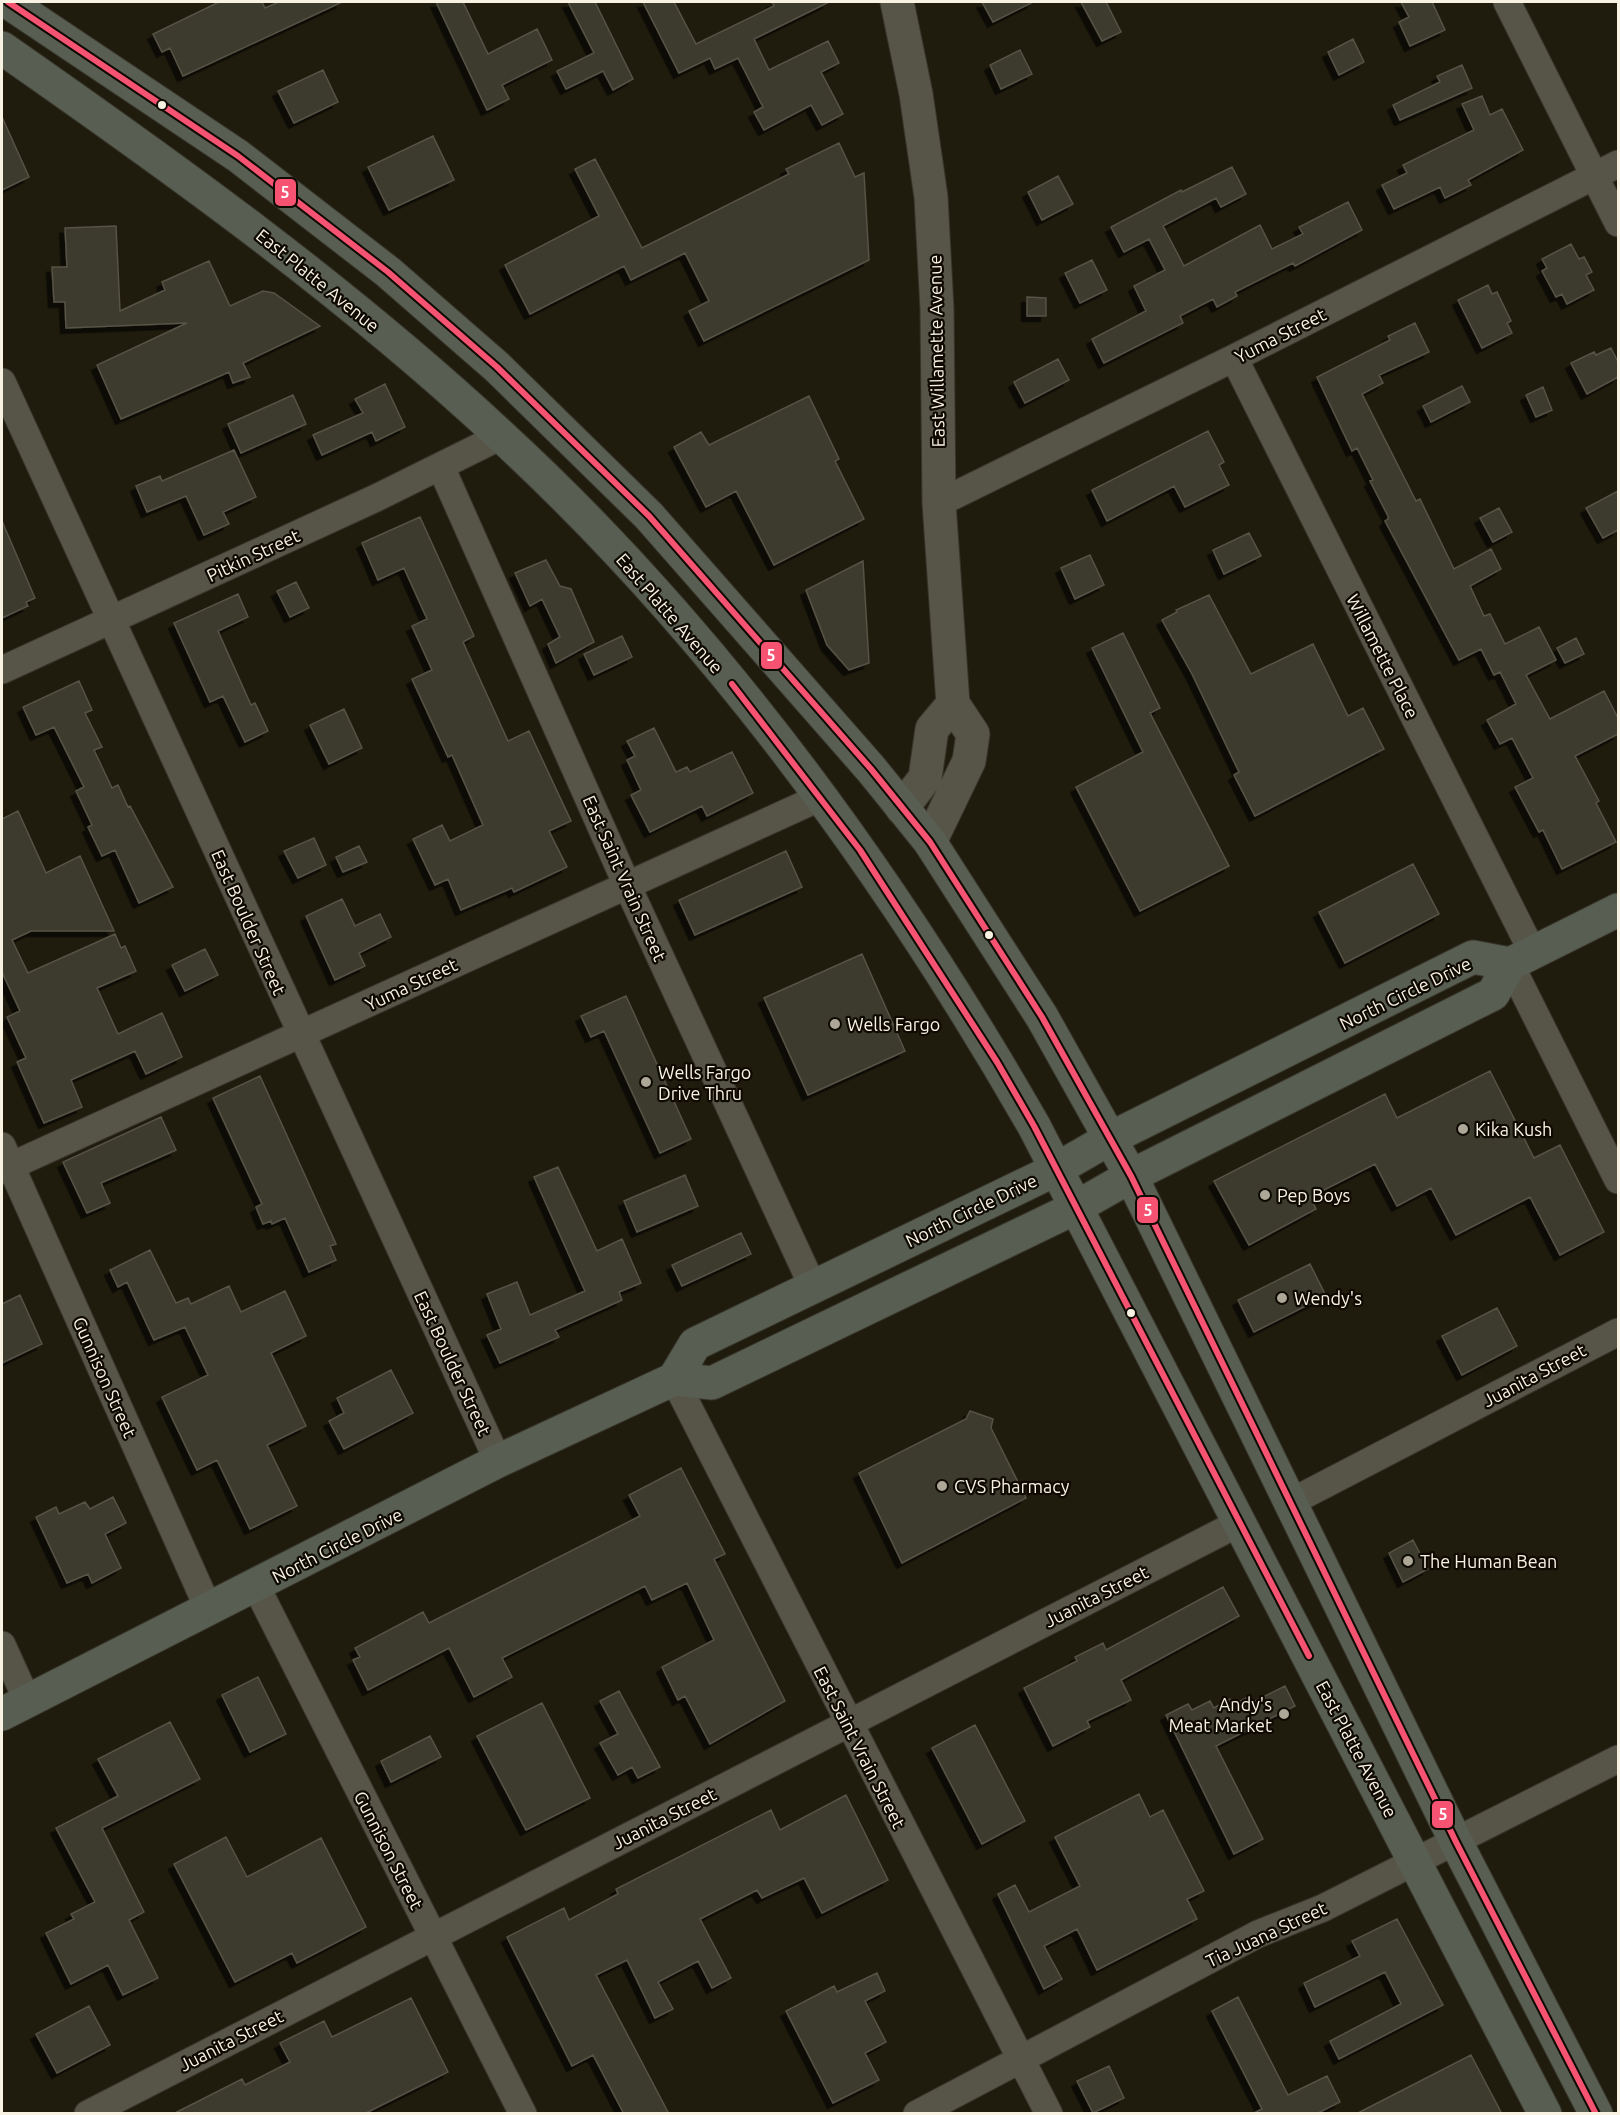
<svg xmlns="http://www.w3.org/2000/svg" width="1620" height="2115" font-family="Ubuntu,sans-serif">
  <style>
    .building { fill: #3d3a2e; stroke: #565246; stroke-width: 1.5; filter: url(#shadow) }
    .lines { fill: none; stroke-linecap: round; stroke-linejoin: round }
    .minor-casing { stroke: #38362c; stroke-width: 29 }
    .tertiary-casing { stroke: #38362c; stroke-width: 35 }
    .primary-casing { stroke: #38362c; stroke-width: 35 }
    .minor { stroke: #575448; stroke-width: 27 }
    .tertiary { stroke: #575448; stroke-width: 33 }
    .primary { stroke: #595e52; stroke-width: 33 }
    .bus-1-casing { stroke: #0e0a02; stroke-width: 10 }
    .bus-1 { stroke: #f65372; stroke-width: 6 }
    .bus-dot { fill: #f7f2e2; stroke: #0e0a02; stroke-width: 2 }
    .poi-dot { fill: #aca797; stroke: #0e0a02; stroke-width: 2 }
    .labels { text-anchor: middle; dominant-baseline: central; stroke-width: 4.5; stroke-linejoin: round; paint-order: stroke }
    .street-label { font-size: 18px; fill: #f7f2e2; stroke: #0e0a02 }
    .poi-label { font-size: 18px; fill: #f7f2e2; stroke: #0e0a02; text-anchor: start }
    .line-badge { stroke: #0e0a02; stroke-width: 2 }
    .badge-label { font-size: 16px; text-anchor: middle; font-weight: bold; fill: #fff }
  </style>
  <defs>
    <filter id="shadow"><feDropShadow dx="-5.5" dy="5.5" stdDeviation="0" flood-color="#0009"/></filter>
  </defs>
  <rect width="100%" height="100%" fill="#201c0d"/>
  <!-- building -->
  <path class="building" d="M 219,2 L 262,2 L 265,8 L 279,2 L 342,2 L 183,76 L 170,48 L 162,52 L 153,34 Z
    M 436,2 L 463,2 L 488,54 L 537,29 L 552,60 L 502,85 L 509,99 L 487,110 Z
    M 568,2 L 595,2 L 633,79 L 613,90 L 603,71 L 566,89 L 557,71 L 594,53 Z
    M 643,2 L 674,2 L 696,44 L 774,6 L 772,2 L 829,2 L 754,39 L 769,70 L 828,41 L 839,63 L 821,72 L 843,114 L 822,125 L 811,105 L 764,130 L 754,112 L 763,107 L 738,58 L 715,69 L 710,58 L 679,73 Z
    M 982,2 L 1033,2 L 993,22 Z
    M 1081,2 L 1106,2 L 1121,32 L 1102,41 Z
    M 1401,2 L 1432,2 L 1445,30 L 1410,46 L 1399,22 L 1409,17 Z
    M 1353,39 L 1364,62 L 1339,75 L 1328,52 Z
    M 1020,50 L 1032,74 L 1001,89 L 990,65 Z
    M 1462,65 L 1472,88 L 1400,120 L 1393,105 L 1440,82 L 1437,76 Z
    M 323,70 L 338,102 L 294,123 L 278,91 Z
    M 1482,96 L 1490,115 L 1502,109 L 1523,150 L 1468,180 L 1471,185 L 1445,198 L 1440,187 L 1394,209 L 1382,185 L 1407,173 L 1403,165 L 1474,130 L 1462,104 Z
    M 2,117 L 29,177 L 2,190 Z
    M 433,136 L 454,180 L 389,210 L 368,167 Z
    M 839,143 L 855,177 L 864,173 L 869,260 L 704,341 L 689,311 L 709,301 L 685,253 L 631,280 L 624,266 L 530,314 L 505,265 L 599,216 L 575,169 L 595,159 L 642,248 L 789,174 L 786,169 Z
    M 1232,167 L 1246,194 L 1221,207 L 1216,198 L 1163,226 L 1184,266 L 1260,225 L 1272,249 L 1303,234 L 1299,227 L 1348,202 L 1362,230 L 1295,266 L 1293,263 L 1235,292 L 1237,296 L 1217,307 L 1213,299 L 1180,316 L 1183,323 L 1104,363 L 1092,339 L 1146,311 L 1134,286 L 1165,270 L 1149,239 L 1124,252 L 1111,227 L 1181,190 L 1182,192 Z
    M 1058,176 L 1073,204 L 1042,220 L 1028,192 Z
    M 116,226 L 120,311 L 165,290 L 162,282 L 209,261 L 230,306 L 263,291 L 274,293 L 320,326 L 243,363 L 250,377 L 233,383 L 229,372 L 121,419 L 97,365 L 187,323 L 66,328 L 65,302 L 54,302 L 52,267 L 67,267 L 65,228 Z
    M 1571,244 L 1579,259 L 1584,257 L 1592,272 L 1586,275 L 1594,290 L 1567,304 L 1562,294 L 1556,297 L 1542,271 L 1547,268 L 1542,259 Z
    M 1092,260 L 1107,290 L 1080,303 L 1065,273 Z
    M 1488,285 L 1492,294 L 1497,292 L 1511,321 L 1507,323 L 1512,333 L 1482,348 L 1458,300 Z
    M 1027,297 L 1046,298 L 1046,316 L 1027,316 Z
    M 1415,323 L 1429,352 L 1379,375 L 1383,383 L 1362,394 L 1416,501 L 1420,499 L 1454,569 L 1491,549 L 1501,569 L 1470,586 L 1484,616 L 1490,614 L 1505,644 L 1539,627 L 1556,660 L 1526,675 L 1550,719 L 1604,691 L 1618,718 L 1618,734 L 1575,756 L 1599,801 L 1596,803 L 1616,842 L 1562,869 L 1543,830 L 1539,832 L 1515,787 L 1533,778 L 1512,738 L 1500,744 L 1487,720 L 1516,704 L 1500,672 L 1494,675 L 1481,649 L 1459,660 L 1385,521 L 1388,519 L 1388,516 L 1370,481 L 1373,480 L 1357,448 L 1352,451 L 1317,377 L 1390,340 L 1388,336 Z
    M 1611,348 L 1618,362 L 1618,377 L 1587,394 L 1571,363 L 1594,352 L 1596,355 Z
    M 1058,359 L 1069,380 L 1025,403 L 1014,382 Z
    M 385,384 L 405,427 L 376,441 L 372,432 L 322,455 L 313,435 L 363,413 L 355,399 Z
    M 1462,386 L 1470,402 L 1431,422 L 1423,406 Z
    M 1543,387 L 1552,410 L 1536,417 L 1526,395 Z
    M 293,395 L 306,424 L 241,453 L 228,424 Z
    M 809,396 L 839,459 L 835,461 L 864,519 L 774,565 L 736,491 L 706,507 L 674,447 L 701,432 L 709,445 Z
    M 1208,431 L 1224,462 L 1219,465 L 1229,485 L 1185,507 L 1174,486 L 1107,521 L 1092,490 Z
    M 234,450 L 256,497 L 223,512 L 229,524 L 204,535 L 186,496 L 147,512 L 136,486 L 160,476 L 162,481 Z
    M 1618,491 L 1618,530 L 1603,538 L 1586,508 Z
    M 1499,508 L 1512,532 L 1493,542 L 1480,518 Z
    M 420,517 L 474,636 L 463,642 L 508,741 L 529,731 L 571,821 L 549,831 L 567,867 L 514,892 L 512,888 L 461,910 L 448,879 L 435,885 L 413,839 L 442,825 L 450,841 L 483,825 L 452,755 L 448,757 L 412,679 L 432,670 L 412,626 L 427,619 L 404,568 L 378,580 L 362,543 Z
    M 2,521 L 35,598 L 26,602 L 28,606 L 2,618 Z
    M 1249,533 L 1261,556 L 1224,574 L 1213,550 Z
    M 1090,555 L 1104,585 L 1075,599 L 1061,568 Z
    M 546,560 L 560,586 L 571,589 L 594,642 L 556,663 L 548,644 L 560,637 L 542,599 L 530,606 L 515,573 Z
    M 863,561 L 869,663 L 849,670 L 827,645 L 806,590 Z
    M 296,582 L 309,608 L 290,617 L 277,591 Z
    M 238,594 L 248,617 L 218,631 L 251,705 L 255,703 L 268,731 L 245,742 L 223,696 L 210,702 L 174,623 Z
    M 1209,595 L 1251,674 L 1313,644 L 1348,716 L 1363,708 L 1384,749 L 1255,816 L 1234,775 L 1239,772 L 1192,674 L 1162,620 L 1177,612 L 1176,610 Z
    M 1123,633 L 1160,708 L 1150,713 L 1229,866 L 1140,911 L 1076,787 L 1143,752 L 1092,648 Z
    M 622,636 L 632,657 L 594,675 L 584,654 Z
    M 1576,638 L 1584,654 L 1565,663 L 1557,648 Z
    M 79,681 L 92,710 L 85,713 L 102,747 L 94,750 L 112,788 L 118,785 L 128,807 L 130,806 L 173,887 L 139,903 L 115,850 L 102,856 L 88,827 L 92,825 L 76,791 L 84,787 L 54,727 L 36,735 L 23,707 Z
    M 344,709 L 362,748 L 329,764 L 310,725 Z
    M 654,728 L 676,772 L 687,767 L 690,772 L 732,752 L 753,793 L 707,816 L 702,806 L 650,832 L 631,795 L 641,790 L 627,760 L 635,756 L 627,741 Z
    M 18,811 L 46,873 L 80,856 L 114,931 L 31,931 L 12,940 L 28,973 L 115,934 L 121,948 L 125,946 L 136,971 L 97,988 L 118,1034 L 162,1013 L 182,1057 L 146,1074 L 135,1051 L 71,1080 L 82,1107 L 44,1123 L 17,1062 L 26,1058 L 7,1017 L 20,1011 L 2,972 L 2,819 Z
    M 314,838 L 326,865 L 298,878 L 284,851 Z
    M 359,846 L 367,862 L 343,872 L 336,857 Z
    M 786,851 L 802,887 L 695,935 L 679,900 Z
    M 1413,864 L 1439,914 L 1345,963 L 1319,912 Z
    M 342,899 L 355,926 L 380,914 L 391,937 L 359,953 L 365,966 L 335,980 L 306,916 Z
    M 205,949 L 218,975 L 185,991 L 172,965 Z
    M 862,954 L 905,1051 L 808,1095 L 764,998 Z
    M 626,996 L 691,1139 L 660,1153 L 604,1031 L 591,1037 L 581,1016 Z
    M 1490,1071 L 1534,1158 L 1560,1145 L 1604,1232 L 1560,1255 L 1530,1197 L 1456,1235 L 1431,1188 L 1397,1206 L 1375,1164 L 1310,1197 L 1316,1209 L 1249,1245 L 1214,1181 L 1385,1094 L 1397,1118 Z
    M 260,1076 L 336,1244 L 330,1246 L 336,1260 L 309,1272 L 285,1218 L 272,1224 L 271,1221 L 263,1224 L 256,1207 L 262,1204 L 213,1098 Z
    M 161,1117 L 176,1150 L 101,1183 L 110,1203 L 87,1213 L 63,1162 Z
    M 558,1167 L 597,1251 L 622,1239 L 641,1283 L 619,1292 L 622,1300 L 555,1330 L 559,1337 L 500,1363 L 487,1335 L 501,1329 L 487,1294 L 517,1282 L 530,1315 L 585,1291 L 534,1177 Z
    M 685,1175 L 698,1206 L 637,1232 L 624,1201 Z
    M 741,1233 L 751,1254 L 682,1286 L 672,1265 Z
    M 150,1250 L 176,1303 L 188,1298 L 191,1304 L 229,1286 L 241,1312 L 285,1291 L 306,1336 L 271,1353 L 306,1426 L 267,1445 L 297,1506 L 250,1529 L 217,1460 L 197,1470 L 162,1397 L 208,1375 L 185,1327 L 154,1340 L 127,1282 L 118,1287 L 110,1270 Z
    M 1310,1264 L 1326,1296 L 1254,1332 L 1238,1300 Z
    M 20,1295 L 42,1344 L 2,1363 L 2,1304 Z
    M 1497,1308 L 1517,1346 L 1462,1375 L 1442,1336 Z
    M 391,1370 L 413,1413 L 344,1449 L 329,1421 L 344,1413 L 337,1398 Z
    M 970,1411 L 993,1419 L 991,1428 L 1026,1498 L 902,1563 L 859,1473 L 966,1419 Z
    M 681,1468 L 725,1554 L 714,1559 L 785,1701 L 710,1744 L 685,1696 L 678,1700 L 662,1667 L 714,1640 L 687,1583 L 652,1600 L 645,1586 L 502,1658 L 512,1677 L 474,1697 L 449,1648 L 368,1690 L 353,1660 L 360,1657 L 355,1648 L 423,1612 L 429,1623 L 640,1516 L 629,1495 Z
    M 113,1497 L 126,1523 L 105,1534 L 121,1568 L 92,1583 L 88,1574 L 67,1583 L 36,1517 L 56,1507 L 59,1514 L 85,1502 L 90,1509 Z
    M 1413,1540 L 1428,1569 L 1403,1582 L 1389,1553 Z
    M 1223,1587 L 1239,1616 L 1121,1680 L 1131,1700 L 1087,1721 L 1090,1727 L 1053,1746 L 1024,1688 L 1077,1661 L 1075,1657 L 1103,1643 L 1106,1650 Z
    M 258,1677 L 286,1734 L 250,1752 L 222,1695 Z
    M 1285,1686 L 1295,1706 L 1216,1746 L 1263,1839 L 1234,1854 L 1166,1715 L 1188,1704 L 1192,1710 L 1210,1701 L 1214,1708 L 1230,1699 L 1233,1705 L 1250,1696 L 1253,1702 Z
    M 619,1691 L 660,1767 L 638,1778 L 632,1767 L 618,1775 L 600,1743 L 618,1734 L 600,1701 Z
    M 542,1703 L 590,1798 L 526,1830 L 477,1736 Z
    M 170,1722 L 200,1779 L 102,1828 L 144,1912 L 129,1920 L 158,1978 L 123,1995 L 108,1965 L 71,1984 L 46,1933 L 74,1919 L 71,1914 L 95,1902 L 56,1828 L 118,1796 L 98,1759 Z
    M 975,1725 L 1025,1821 L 982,1844 L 932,1748 Z
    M 430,1736 L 441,1757 L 391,1782 L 381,1761 Z
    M 1139,1794 L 1150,1817 L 1163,1810 L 1204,1891 L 1187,1899 L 1197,1919 L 1097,1970 L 1077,1929 L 1044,1946 L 1062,1979 L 1044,1989 L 998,1894 L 1015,1885 L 1029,1912 L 1080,1886 L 1055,1837 Z
    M 846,1795 L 888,1880 L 822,1913 L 804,1878 L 762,1898 L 757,1890 L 700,1919 L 731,1978 L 712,1988 L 698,1961 L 658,1982 L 673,2009 L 655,2018 L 627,1960 L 596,1975 L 669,2114 L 624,2114 L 593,2055 L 572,2066 L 507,1937 L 564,1908 L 569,1920 L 618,1894 L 616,1889 L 771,1810 L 780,1830 Z
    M 226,1837 L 247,1877 L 321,1838 L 366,1927 L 297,1963 L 292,1953 L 235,1982 L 174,1864 Z
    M 1397,1919 L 1443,2005 L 1339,2059 L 1330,2041 L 1401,2004 L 1385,1972 L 1315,2007 L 1304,1983 L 1360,1956 L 1352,1941 Z
    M 877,1973 L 885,1991 L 865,2001 L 886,2042 L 865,2053 L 879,2080 L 833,2103 L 786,2011 L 834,1986 L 837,1992 Z
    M 1238,1997 L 1288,2095 L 1327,2076 L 1340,2102 L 1316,2114 L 1252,2114 L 1262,2109 L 1212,2011 Z
    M 411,1998 L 448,2072 L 364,2114 L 173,2114 L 242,2079 L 245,2085 L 290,2062 L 280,2043 L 324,2021 L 332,2037 Z
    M 89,2006 L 110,2045 L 57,2073 L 36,2034 Z
    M 1471,2055 L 1502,2114 L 1356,2114 Z
    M 1109,2066 L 1124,2098 L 1093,2113 L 1077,2081 Z"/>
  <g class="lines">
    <defs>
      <path id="minor" d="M 1507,2 L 1618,223
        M 1234,358 L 1533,953
        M 2,382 L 498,1461
        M 441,467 L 627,885 L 813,1287
        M 939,503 L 1234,358 L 1618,164
        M 2,670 L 376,498 L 501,436
        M 1510,964 L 1618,1180
        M 2,1146 L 209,1610
        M 2,1170 L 821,797
        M 674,1379 L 1049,2114
        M 1291,1502 L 1618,1332
        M 256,1586 L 523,2114
        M 2,1645 L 27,1700
        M 88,2114 L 1239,1523
        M 917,2114 L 1258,1934 L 1323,1908 L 1618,1759"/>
      <path id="tertiary" d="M 897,2 L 916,94 L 931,197 L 937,309 L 939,503 L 953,704 L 973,734 L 969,761 L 930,842
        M 902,808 L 925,778 L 932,729 L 953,704"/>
      <path id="primary" d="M 8,2 L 238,156 L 388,272 L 497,367 L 649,516 L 871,769 L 930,842 L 1042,1017 L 1131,1176 L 1456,1842 L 1596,2114
        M 2,48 C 174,168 344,290 498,433 C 714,631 889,873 1034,1126 L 1545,2114
        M 674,1379 L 695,1344 L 1055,1170 L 1109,1139 L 1473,957 L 1510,964
        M 2,1714 L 498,1461 L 674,1379 L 712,1383 L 1075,1208 L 1131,1176 L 1493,994 L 1510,964 L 1618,910"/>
    </defs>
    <!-- minor casing -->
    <use href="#minor" class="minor-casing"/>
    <!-- tertiary casing -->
    <use href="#tertiary" class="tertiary-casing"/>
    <!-- primary casing -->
    <use href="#primary" class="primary-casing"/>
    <!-- minor -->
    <use href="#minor" class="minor"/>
    <!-- tertiary -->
    <use href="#tertiary" class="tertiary"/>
    <!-- primary -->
    <use href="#primary" class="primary"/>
    <defs>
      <path id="bus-1" d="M 8,2 L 238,156 L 388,272 L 497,367 L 649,516 L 871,769 L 930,842 L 1042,1017 L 1131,1176 L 1456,1842 L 1596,2114
        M 732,684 L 860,850 L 997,1062 L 1034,1126 L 1309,1656"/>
    </defs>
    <!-- bus-1 casing -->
    <use href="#bus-1" class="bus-1-casing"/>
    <!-- bus-1 -->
    <use href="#bus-1" class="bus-1"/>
  </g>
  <!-- markers -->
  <g class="bus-dot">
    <circle cx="162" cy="105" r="5"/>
    <circle cx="989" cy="935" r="5"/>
    <circle cx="1131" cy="1313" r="5"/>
  </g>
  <g class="poi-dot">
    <circle cx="835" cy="1024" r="6"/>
    <circle cx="646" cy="1082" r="6"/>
    <circle cx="1463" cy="1129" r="6"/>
    <circle cx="1265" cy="1195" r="6"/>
    <circle cx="1282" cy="1298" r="6"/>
    <circle cx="942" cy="1486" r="6"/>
    <circle cx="1408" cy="1561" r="6"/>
    <circle cx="1284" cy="1714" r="6"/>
  </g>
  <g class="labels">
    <!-- street labels -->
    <g class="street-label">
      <text transform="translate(318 280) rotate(39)">East Platte Avenue</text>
      <text transform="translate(1280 335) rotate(-27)">Yuma Street</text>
      <text transform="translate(936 351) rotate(-91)">East Willamette Avenue</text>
      <text transform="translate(253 555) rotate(-25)">Pitkin Street</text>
      <text transform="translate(670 613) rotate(49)">East Platte Avenue</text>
      <text transform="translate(1383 656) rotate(63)">Willamette Place</text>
      <text transform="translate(625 878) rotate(66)">East Saint Vrain Street</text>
      <text transform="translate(249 922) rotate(66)">East Boulder Street</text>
      <text transform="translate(411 984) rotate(-25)">Yuma Street</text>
      <text transform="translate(1405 993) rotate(-26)">North Circle Drive</text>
      <text transform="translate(971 1210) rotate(-26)">North Circle Drive</text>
      <text transform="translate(453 1363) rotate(65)">East Boulder Street</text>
      <text transform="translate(1534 1375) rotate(-28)">Juanita Street</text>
      <text transform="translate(105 1377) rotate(66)">Gunnison Street</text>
      <text transform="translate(337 1545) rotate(-27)">North Circle Drive</text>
      <text transform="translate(1096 1596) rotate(-27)">Juanita Street</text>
      <text transform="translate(860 1747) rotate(63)">East Saint Vrain Street</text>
      <text transform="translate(1357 1749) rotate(62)">East Platte Avenue</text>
      <text transform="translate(664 1818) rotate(-27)">Juanita Street</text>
      <text transform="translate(389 1850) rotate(63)">Gunnison Street</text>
      <text transform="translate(1266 1934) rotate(-25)">Tia Juana Street</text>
      <text transform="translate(231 2040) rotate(-27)">Juanita Street</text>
    </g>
    <!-- poi labels -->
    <g class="poi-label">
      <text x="847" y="1024">Wells Fargo</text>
      <text x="658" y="1072">Wells Fargo<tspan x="658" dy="21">Drive Thru</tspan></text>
      <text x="1475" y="1129">Kika Kush</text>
      <text x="1277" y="1195">Pep Boys</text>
      <text x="1294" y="1298">Wendy's</text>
      <text x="954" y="1486">CVS Pharmacy</text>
      <text x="1420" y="1561">The Human Bean</text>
      <text x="1272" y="1704" text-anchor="end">Andy's<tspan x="1272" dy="21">Meat Market</tspan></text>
    </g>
  </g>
  <g class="line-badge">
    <rect x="274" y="178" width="23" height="29" rx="6" fill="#f65372"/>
    <rect x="760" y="641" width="23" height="29" rx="6" fill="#f65372"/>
    <rect x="1136" y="1196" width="23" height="28" rx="6" fill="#f65372"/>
    <rect x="1431" y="1800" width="23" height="29" rx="6" fill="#f65372"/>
  </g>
  <g class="badge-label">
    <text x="285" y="198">5</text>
    <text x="771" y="661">5</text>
    <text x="1148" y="1216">5</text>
    <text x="1443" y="1820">5</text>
  </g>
  <!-- border -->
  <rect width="1620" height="2115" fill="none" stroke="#f7f2e2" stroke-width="6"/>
</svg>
